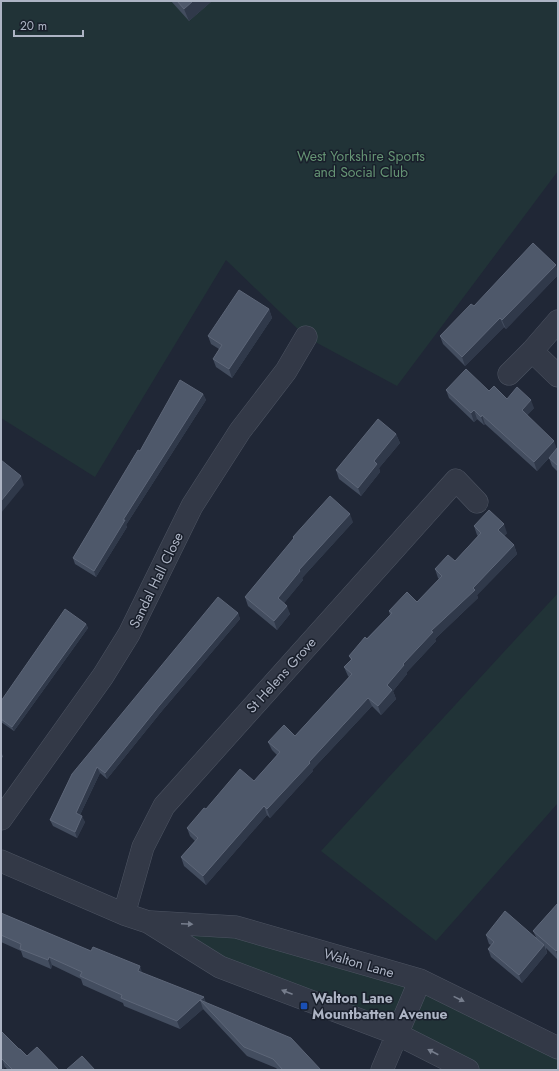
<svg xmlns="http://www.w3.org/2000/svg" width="559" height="1071" font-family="Jost,sans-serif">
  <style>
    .green { fill: #213337 }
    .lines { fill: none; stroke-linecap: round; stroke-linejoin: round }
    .minor-casing { stroke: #4d5462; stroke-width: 23 }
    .minor { stroke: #333947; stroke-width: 22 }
    .wall { fill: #434d5f }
    .shaded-wall { fill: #30394a }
    .building { fill: #4e586a; stroke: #5d6678 }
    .oneway { fill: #767d8c }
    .transit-dot { fill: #1a4fb4; stroke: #191f2b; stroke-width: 1.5 }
    .labels { text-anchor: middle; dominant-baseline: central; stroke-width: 3; stroke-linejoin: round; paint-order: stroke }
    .park-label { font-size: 14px; fill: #659474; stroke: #191f2b }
    .street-label { font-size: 14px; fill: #adb4c4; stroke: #191f2b }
    .poi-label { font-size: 14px; font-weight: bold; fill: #adb4c4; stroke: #191f2b; text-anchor: start }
  </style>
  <rect width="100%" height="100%" fill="#202736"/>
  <!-- green -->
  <path class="green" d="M 1,1 L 558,1 L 558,171 L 397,386 L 306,337 L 226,260 L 95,477 L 1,418 Z
    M 558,593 L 558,803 L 436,941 L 321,851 Z
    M 148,922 L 236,927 L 420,980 L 558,1048 L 558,1070 L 468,1070 L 220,967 Z"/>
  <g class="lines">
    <defs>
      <path id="minor" d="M 532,351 L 558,376
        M 509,374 L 532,351 L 558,321
        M 1,819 L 103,676 L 129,634 L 192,506 L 240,431 L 286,371 L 306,337
        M 1,861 L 124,914 L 148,922 L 220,967 L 397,1034 L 468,1070
        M 124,914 L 143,847 L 164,806 L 456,480 L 477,502
        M 151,922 L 236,927 L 420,980 L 558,1048
        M 382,1070 L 420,980"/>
    </defs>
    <!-- minor casing -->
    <use href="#minor" class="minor-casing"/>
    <!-- minor -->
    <use href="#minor" class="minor"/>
  </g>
  <!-- wall -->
  <path class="wall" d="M 171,1 L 212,1 L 189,21 Z
    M 558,271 L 558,275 L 506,329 L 504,327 L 465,366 L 443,344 L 440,336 L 474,306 Z
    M 269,309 L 272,318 L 232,378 L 216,367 L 213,359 L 219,349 L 211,344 L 208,336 Z
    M 446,390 L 489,391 L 507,399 L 534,408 L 527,415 L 557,449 L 558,447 L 558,472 L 552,466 L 549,458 L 537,471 L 485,424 L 484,425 L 477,419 L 474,422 L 449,398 Z
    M 203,394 L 206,400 L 126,525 L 127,527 L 96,577 L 75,564 L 73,558 L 140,451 Z
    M 396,434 L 400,443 L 379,468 L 380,472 L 361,496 L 339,479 L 336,470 Z
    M 353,522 L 302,578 L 303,580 L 284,603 L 290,614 L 277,630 L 248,606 L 245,597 L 294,539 L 293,537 Z
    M 474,526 L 507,533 L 504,536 L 514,545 L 517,554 L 477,595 L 478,598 L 435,639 L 436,641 L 407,672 L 407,674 L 393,691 L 396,699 L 381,715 L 372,706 L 312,770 L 313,771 L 270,818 L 267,815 L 206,885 L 184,866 L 181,857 L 195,841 L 190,836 L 187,828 L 206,809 L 254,781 L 277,755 L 272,750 L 268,742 L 295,736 L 349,677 L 348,676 L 344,667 L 351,660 L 349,656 L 390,615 L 389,611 L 417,602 L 439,579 L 438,578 L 435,569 L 455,561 L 478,536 L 477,535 Z
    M 238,613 L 240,619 L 161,712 L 107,779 L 100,773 L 80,815 L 85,822 L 77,838 L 53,826 L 50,820 L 72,774 Z
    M 86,624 L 88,628 L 14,731 L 1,722 L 1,701 Z
    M 1,751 L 3,757 L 1,758 Z
    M 558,903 L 558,960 L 546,948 L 547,953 L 522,983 L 491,957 L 488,949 L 491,945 L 489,944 L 486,935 L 536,937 L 533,931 Z
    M 1,913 L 142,973 L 206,1003 L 321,1070 L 278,1070 L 276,1068 L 247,1056 L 203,1009 L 180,1029 L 124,1006 L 123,1003 L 83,985 L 81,979 L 52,965 L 51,969 L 23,957 L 21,951 L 1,942 Z
    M 1,1031 L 19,1049 L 27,1056 L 59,1070 L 8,1070 L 5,1067 L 2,1070 Z"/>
  <!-- shaded-wall -->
  <path class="shaded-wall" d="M 193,1 L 212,1 L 189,21 L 184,9 Z
    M 556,265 L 558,271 L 558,275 L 506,329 L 502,320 Z
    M 269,309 L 272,318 L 232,378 L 229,369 Z
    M 500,318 L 504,327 L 465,366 L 462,357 Z
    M 203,394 L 206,400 L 126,525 L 127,527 L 96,577 L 94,571 L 123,520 Z
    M 531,400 L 534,408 L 525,418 L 522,410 Z
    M 474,410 L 477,419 L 474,422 L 471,413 Z
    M 482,415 L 485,424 L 484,425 L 481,417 Z
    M 396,434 L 400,443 L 379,468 L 380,472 L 361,496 L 358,488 L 374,461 Z
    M 554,441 L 557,449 L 537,471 L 534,462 Z
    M 21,476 L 24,485 L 1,513 L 1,501 Z
    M 350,514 L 353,522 L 302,578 L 303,580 L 281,607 L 278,598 L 299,570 Z
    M 504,524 L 507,533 L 501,538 L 498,530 Z
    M 514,545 L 517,554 L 477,595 L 478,598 L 435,639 L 436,641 L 407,672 L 407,674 L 393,691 L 396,699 L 381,715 L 378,706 L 387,685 L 403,664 L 431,631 Z
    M 287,606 L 290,614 L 277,630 L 274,621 Z
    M 238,613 L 240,619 L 161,712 L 107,779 L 105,773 L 159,706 Z
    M 86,624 L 88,628 L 14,731 L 12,727 Z
    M 368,698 L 372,706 L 312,770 L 313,771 L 270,818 L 267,809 L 309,762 Z
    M 97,767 L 100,773 L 78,819 L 76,813 Z
    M 264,806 L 267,815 L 206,885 L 203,876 Z
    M 82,816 L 85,822 L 77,838 L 75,832 Z
    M 544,945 L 547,953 L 522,983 L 519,975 Z
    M 558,949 L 558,958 L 556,951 Z
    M 49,957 L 52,965 L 51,969 L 48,960 Z
    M 140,966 L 143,975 L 138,971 Z
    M 204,997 L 207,1005 L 200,1000 Z
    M 200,1000 L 203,1009 L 180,1029 L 177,1021 Z
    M 2,1059 L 5,1067 L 2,1070 L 1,1070 L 1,1060 Z"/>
  <!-- building -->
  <path class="building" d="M 177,1 L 193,1 L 184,9 Z
    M 533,243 L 556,265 L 502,320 L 500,318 L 462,357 L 440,336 L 471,304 L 474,306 Z
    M 239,290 L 269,309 L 229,369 L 213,359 L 222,345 L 208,336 Z
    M 466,369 L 489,391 L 494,386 L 507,399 L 517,387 L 531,400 L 522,410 L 554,441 L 534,462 L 482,415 L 481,417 L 474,410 L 471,413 L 446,390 Z
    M 180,380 L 203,394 L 123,520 L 125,520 L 94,571 L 73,558 L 138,450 L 140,451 Z
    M 378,419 L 396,434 L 374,461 L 377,464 L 358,488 L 336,470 Z
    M 558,447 L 558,466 L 549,458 Z
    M 1,460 L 21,476 L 1,501 Z
    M 330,496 L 350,514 L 299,570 L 300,571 L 278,598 L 287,606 L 274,621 L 245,597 L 294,538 L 293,537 Z
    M 489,510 L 504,524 L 498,530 L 514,545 L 473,588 L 475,590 L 431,631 L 433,632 L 403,664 L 404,665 L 387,685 L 392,690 L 378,706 L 368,698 L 309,762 L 310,763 L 267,809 L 264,806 L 203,876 L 181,857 L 198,838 L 187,828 L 204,808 L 206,809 L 240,769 L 254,781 L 280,752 L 268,742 L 284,725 L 295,736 L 352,674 L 344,667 L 352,659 L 349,656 L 365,637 L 367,639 L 392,613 L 389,611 L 407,592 L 417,602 L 442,576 L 435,569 L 448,555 L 455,561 L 481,533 L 474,526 Z
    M 218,597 L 238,613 L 159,706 L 105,773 L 97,767 L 76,813 L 82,816 L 75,832 L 50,820 L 72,774 Z
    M 65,609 L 86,624 L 12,727 L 1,719 L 1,701 Z
    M 558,903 L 558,949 L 556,951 L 533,931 Z
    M 505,911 L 544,945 L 519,975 L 488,949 L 494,942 L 486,935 Z
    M 1,913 L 91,951 L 93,947 L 140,966 L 138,971 L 204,997 L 200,1000 L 291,1038 L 321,1070 L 283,1070 L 273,1059 L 244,1047 L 200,1000 L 177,1021 L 121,998 L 122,995 L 80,976 L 82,972 L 49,957 L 48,960 L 20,949 L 21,944 L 1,935 Z
    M 1,1031 L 19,1049 L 20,1049 L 27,1056 L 37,1047 L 59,1070 L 13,1070 L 2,1059 L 1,1060 Z
    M 82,1056 L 95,1070 L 66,1070 Z"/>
  <!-- one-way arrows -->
  <defs><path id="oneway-solid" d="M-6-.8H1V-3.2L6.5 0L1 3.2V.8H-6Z"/></defs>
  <g class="oneway">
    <use href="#oneway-solid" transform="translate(187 924) rotate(3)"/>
    <use href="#oneway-solid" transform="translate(287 992) rotate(-159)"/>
    <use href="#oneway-solid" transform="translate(459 999) rotate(26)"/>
    <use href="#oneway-solid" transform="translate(433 1052) rotate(-153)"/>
  </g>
  <!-- markers -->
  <rect class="transit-dot" x="300" y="1002" width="8" height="8" rx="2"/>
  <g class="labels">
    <!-- park labels -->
    <g class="park-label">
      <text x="361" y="156">West Yorkshire Sports<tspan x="361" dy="16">and Social Club</tspan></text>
    </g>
    <!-- street labels -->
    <g class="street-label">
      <text transform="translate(156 580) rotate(-64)">Sandal Hall Close</text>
      <text transform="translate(281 675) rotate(-48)">St Helens Grove</text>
      <text transform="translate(359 963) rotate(16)">Walton Lane</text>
    </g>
    <!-- poi labels -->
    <g class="poi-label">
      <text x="312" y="998">Walton Lane<tspan x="312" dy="16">Mountbatten Avenue</tspan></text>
    </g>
  </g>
  <!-- border -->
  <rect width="559" height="1071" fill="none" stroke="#adb4c4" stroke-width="4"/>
  <!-- scale -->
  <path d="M14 30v6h69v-6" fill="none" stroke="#adb4c4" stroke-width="2"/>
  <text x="20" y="30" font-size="12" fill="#adb4c4" stroke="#191f2b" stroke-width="3" paint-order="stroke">20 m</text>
</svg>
